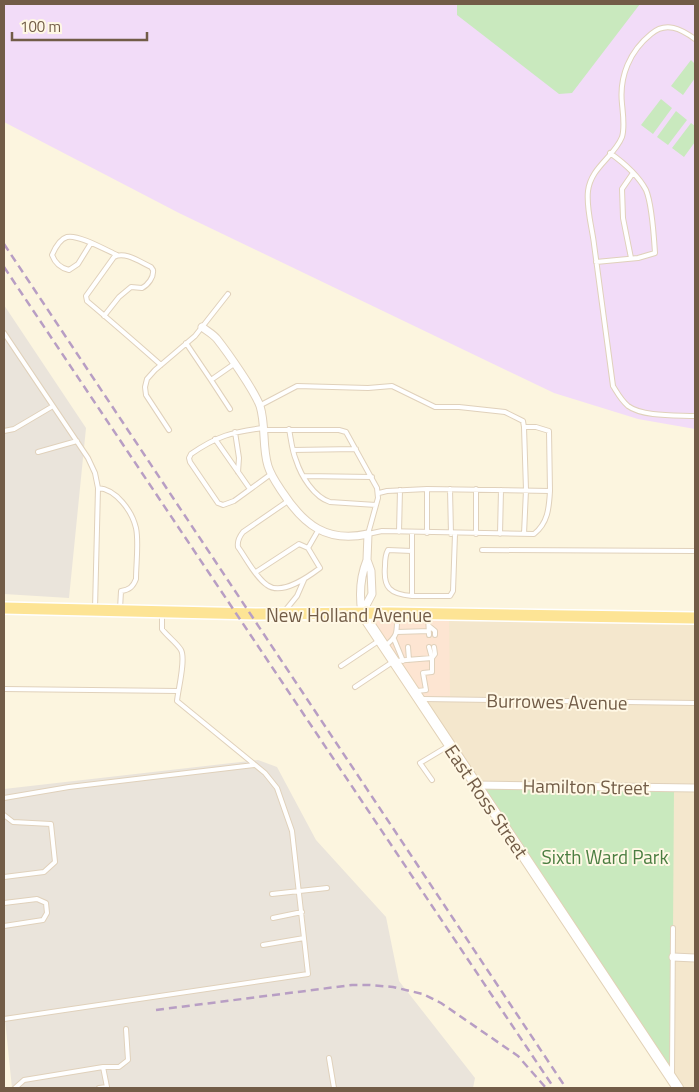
<svg xmlns="http://www.w3.org/2000/svg" width="699" height="1092" font-family="'Titillium Web',sans-serif">
  <style>
    .residential { fill: #f4e7cd }
    .commercial { fill: #fde5d2 }
    .industrial { fill: #eae4db }
    .education { fill: #f2dcf8 }
    .green { fill: #c9e9be }
    .lines { fill: none; stroke-linecap: round; stroke-linejoin: round }
    .lane-casing { stroke: #e0d1bb; stroke-width: 6 }
    .street-casing { stroke: #e0d1bb; stroke-width: 9 }
    .secondary-casing { stroke: #e2d1b6; stroke-width: 12 }
    .primary-casing { stroke: #fff; stroke-width: 14 }
    .lane { stroke: #fff; stroke-width: 4 }
    .street { stroke: #fff; stroke-width: 7 }
    .secondary { stroke: #fff; stroke-width: 10 }
    .primary { stroke: #fde495; stroke-width: 11 }
    .rail { stroke: #b89ec4; stroke-width: 2.5; stroke-dasharray: 8 5; stroke-linecap: butt }
    .labels { text-anchor: middle; dominant-baseline: central; stroke-width: 4; stroke-linejoin: round; paint-order: stroke }
    .street-label { font-size: 19px; fill: #725c47; stroke: #fff8e5 }
    .park-label { font-size: 19px; fill: #4b7e41; stroke: #fff8e5 }
  </style>
  <rect width="100%" height="100%" fill="#fcf5df"/>
  <!-- residential -->
  <path class="residential" d="M 449,614 L 695,618 L 695,1088 L 678,1088 L 419,699 Z"/>
  <!-- commercial -->
  <path class="commercial" d="M 362,613 L 449,614 L 450,696 L 419,699 Z"/>
  <!-- industrial -->
  <path class="industrial" d="M 4,305 L 86,428 L 69,598 L 4,594 Z
    M 258,760 L 277,767 L 316,840 L 386,917 L 399,981 L 475,1078 L 473,1088 L 12,1088 L 4,1010 L 4,789 Z"/>
  <!-- education -->
  <path class="education" d="M 4,4 L 695,4 L 695,429 L 638,419 L 554,393 L 179,213 L 4,122 Z"/>
  <!-- green -->
  <path class="green" d="M 457,4 L 640,4 L 572,93 L 559,94 L 457,15 Z
    M 691,60 L 695,64 L 695,78 L 683,95 L 671,86 Z
    M 661,99 L 672,108 L 653,134 L 641,125 Z
    M 676,111 L 687,120 L 668,145 L 657,137 Z
    M 691,123 L 695,126 L 695,142 L 684,157 L 672,148 Z
    M 476,785 L 674,788 L 672,1079 Z"/>
  <g class="lines">
    <defs>
      <path id="lane" d="M 695,39 C 681,29 666,21 651,34 C 630,51 619,76 622,104 C 623,114 625,127 622,137 C 614,157 591,167 588,191 C 586,208 592,227 594,244 C 600,292 607,339 613,386 C 618,394 621,400 628,406 C 643,417 677,415 695,416
        M 91,243 L 78,264 L 69,270 C 60,268 55,263 52,255 C 55,248 60,239 67,237 C 78,234 106,250 117,255
        M 631,258 L 623,218 L 622,189 L 633,173
        M 596,262 L 638,258 L 655,253 C 654,237 652,204 646,190 C 638,175 624,163 610,153
        M 104,316 L 119,297 L 131,287 L 142,288 C 148,285 154,277 153,270 L 151,267 C 140,262 125,251 114,257 L 86,296 L 87,301 C 112,322 136,343 161,365
        M 4,333 L 88,458 L 95,473 L 98,488 L 95,609
        M 186,343 L 211,380
        M 259,406 L 297,386 L 368,388 L 392,386 L 435,407 L 459,407 L 505,412 L 523,421 L 524,427 L 526,490 L 524,534
        M 230,409 L 211,380 L 234,364
        M 524,427 L 536,427 L 549,431 L 550,491
        M 263,428 C 232,432 217,436 191,454 L 189,458 L 190,462 L 218,503 L 223,505 L 234,501 L 271,474
        M 289,429 C 291,439 292,451 296,460 C 301,476 314,497 330,502 L 376,505
        M 169,430 L 146,395 L 145,387 L 147,379 L 155,370 L 195,336 L 228,294
        M 264,430 L 339,430 L 346,432 L 377,488 L 378,498 L 368,534 L 382,531 L 534,534 C 548,523 549,508 550,491 L 427,489 L 387,491 L 379,493
        M 4,431 L 14,429 L 53,406
        M 235,432 L 239,458 L 238,472
        M 215,439 L 250,489
        M 293,450 L 356,449
        M 38,452 L 77,441
        M 304,476 L 372,477
        M 98,488 C 116,489 132,511 136,528 C 139,542 136,564 136,579 C 133,587 129,590 121,591 L 120,609
        M 450,489 L 451,534
        M 288,501 L 243,532 C 239,537 237,541 238,547 C 246,558 256,578 267,585 C 282,596 308,577 320,568 L 308,548 L 319,529
        M 399,532 L 400,490
        M 412,532 L 412,596 L 450,596 L 453,591 L 455,534
        M 427,533 L 427,489
        M 476,534 L 476,489
        M 500,534 L 501,490
        M 482,550 L 695,551
        M 256,572 L 299,544 L 308,548
        M 412,596 C 390,594 383,588 385,566 C 385,560 385,555 388,550 L 412,551
        M 284,612 L 297,596 L 304,580
        M 428,616 L 429,635
        M 429,626 L 435,631 L 435,635
        M 397,632 L 429,631
        M 394,639 L 403,661
        M 385,646 C 398,636 397,632 397,616
        M 408,647 L 409,660
        M 432,658 L 435,654 L 434,647
        M 341,666 L 380,640
        M 355,687 L 394,661 L 432,658
        M 4,689 L 178,691
        M 417,691 L 426,690 L 423,673 L 432,672 L 432,658 L 429,647
        M 423,699 L 695,703
        M 432,780 L 420,763 L 450,745
        M 4,798 L 69,787 L 254,765
        M 4,815 L 13,822 L 51,824 L 55,862 L 44,872 L 4,877
        M 272,894 L 327,888
        M 4,903 L 37,899 L 46,903 L 47,913 L 43,920 L 4,926
        M 273,918 L 302,912
        M 263,945 L 304,938
        M 4,1019 L 308,974 L 292,831 L 277,788 L 265,773 L 177,701 C 178,690 186,659 181,650 C 177,643 167,636 162,629 L 162,615
        M 329,1058 L 334,1088
        M 103,1067 L 119,1067 L 128,1060 L 126,1029
        M 672,1074 L 673,928
        M 15,1088 L 24,1080 L 103,1067 L 107,1087 L 99,1088"/>
      <path id="street" d="M 202,327 C 207,331 213,334 217,339 C 228,353 254,390 260,406 C 266,425 262,447 268,466 C 271,476 277,484 283,493 C 304,525 327,543 368,534 L 367,560 L 371,571 L 372,594 L 362,613
        M 362,613 C 359,594 360,577 367,560
        M 476,785 L 695,788
        M 673,957 L 695,958"/>
      <path id="secondary" d="M 362,613 L 678,1088"/>
      <path id="primary" d="M 4,608 L 257,614 L 389,613 L 695,618"/>
    </defs>
    <!-- lane casing -->
    <use href="#lane" class="lane-casing"/>
    <!-- street casing -->
    <use href="#street" class="street-casing"/>
    <!-- secondary casing -->
    <use href="#secondary" class="secondary-casing"/>
    <!-- primary casing -->
    <use href="#primary" class="primary-casing"/>
    <!-- lane -->
    <use href="#lane" class="lane"/>
    <!-- street -->
    <use href="#street" class="street"/>
    <!-- secondary -->
    <use href="#secondary" class="secondary"/>
    <!-- primary -->
    <use href="#primary" class="primary"/>
    <!-- rail -->
    <path class="rail" d="M 4,244 L 566,1088
      M 4,267 L 554,1088
      M 156,1010 L 352,985 L 370,985 L 393,987 L 423,994 L 441,1003 L 518,1056 L 546,1088"/>
  </g>
  <g class="labels">
    <!-- street labels -->
    <g class="street-label">
      <text x="349" y="614">New Holland Avenue</text>
      <text transform="translate(557 701) rotate(1)">Burrowes Avenue</text>
      <text transform="translate(586 786) rotate(1)">Hamilton Street</text>
      <text transform="translate(487 801) rotate(56)">East Ross Street</text>
    </g>
    <!-- park labels -->
    <g class="park-label">
      <text x="605" y="856">Sixth Ward Park</text>
    </g>
  </g>
  <!-- border -->
  <rect width="699" height="1092" fill="none" stroke="#725c47" stroke-width="10"/>
  <!-- scale -->
  <path d="M12 32v8h135v-8" fill="none" stroke="#725c47" stroke-width="2.5"/>
  <text x="20" y="32" font-size="15" fill="#725c47" stroke="#fff8e5" stroke-width="4" paint-order="stroke">100 m</text>
</svg>
